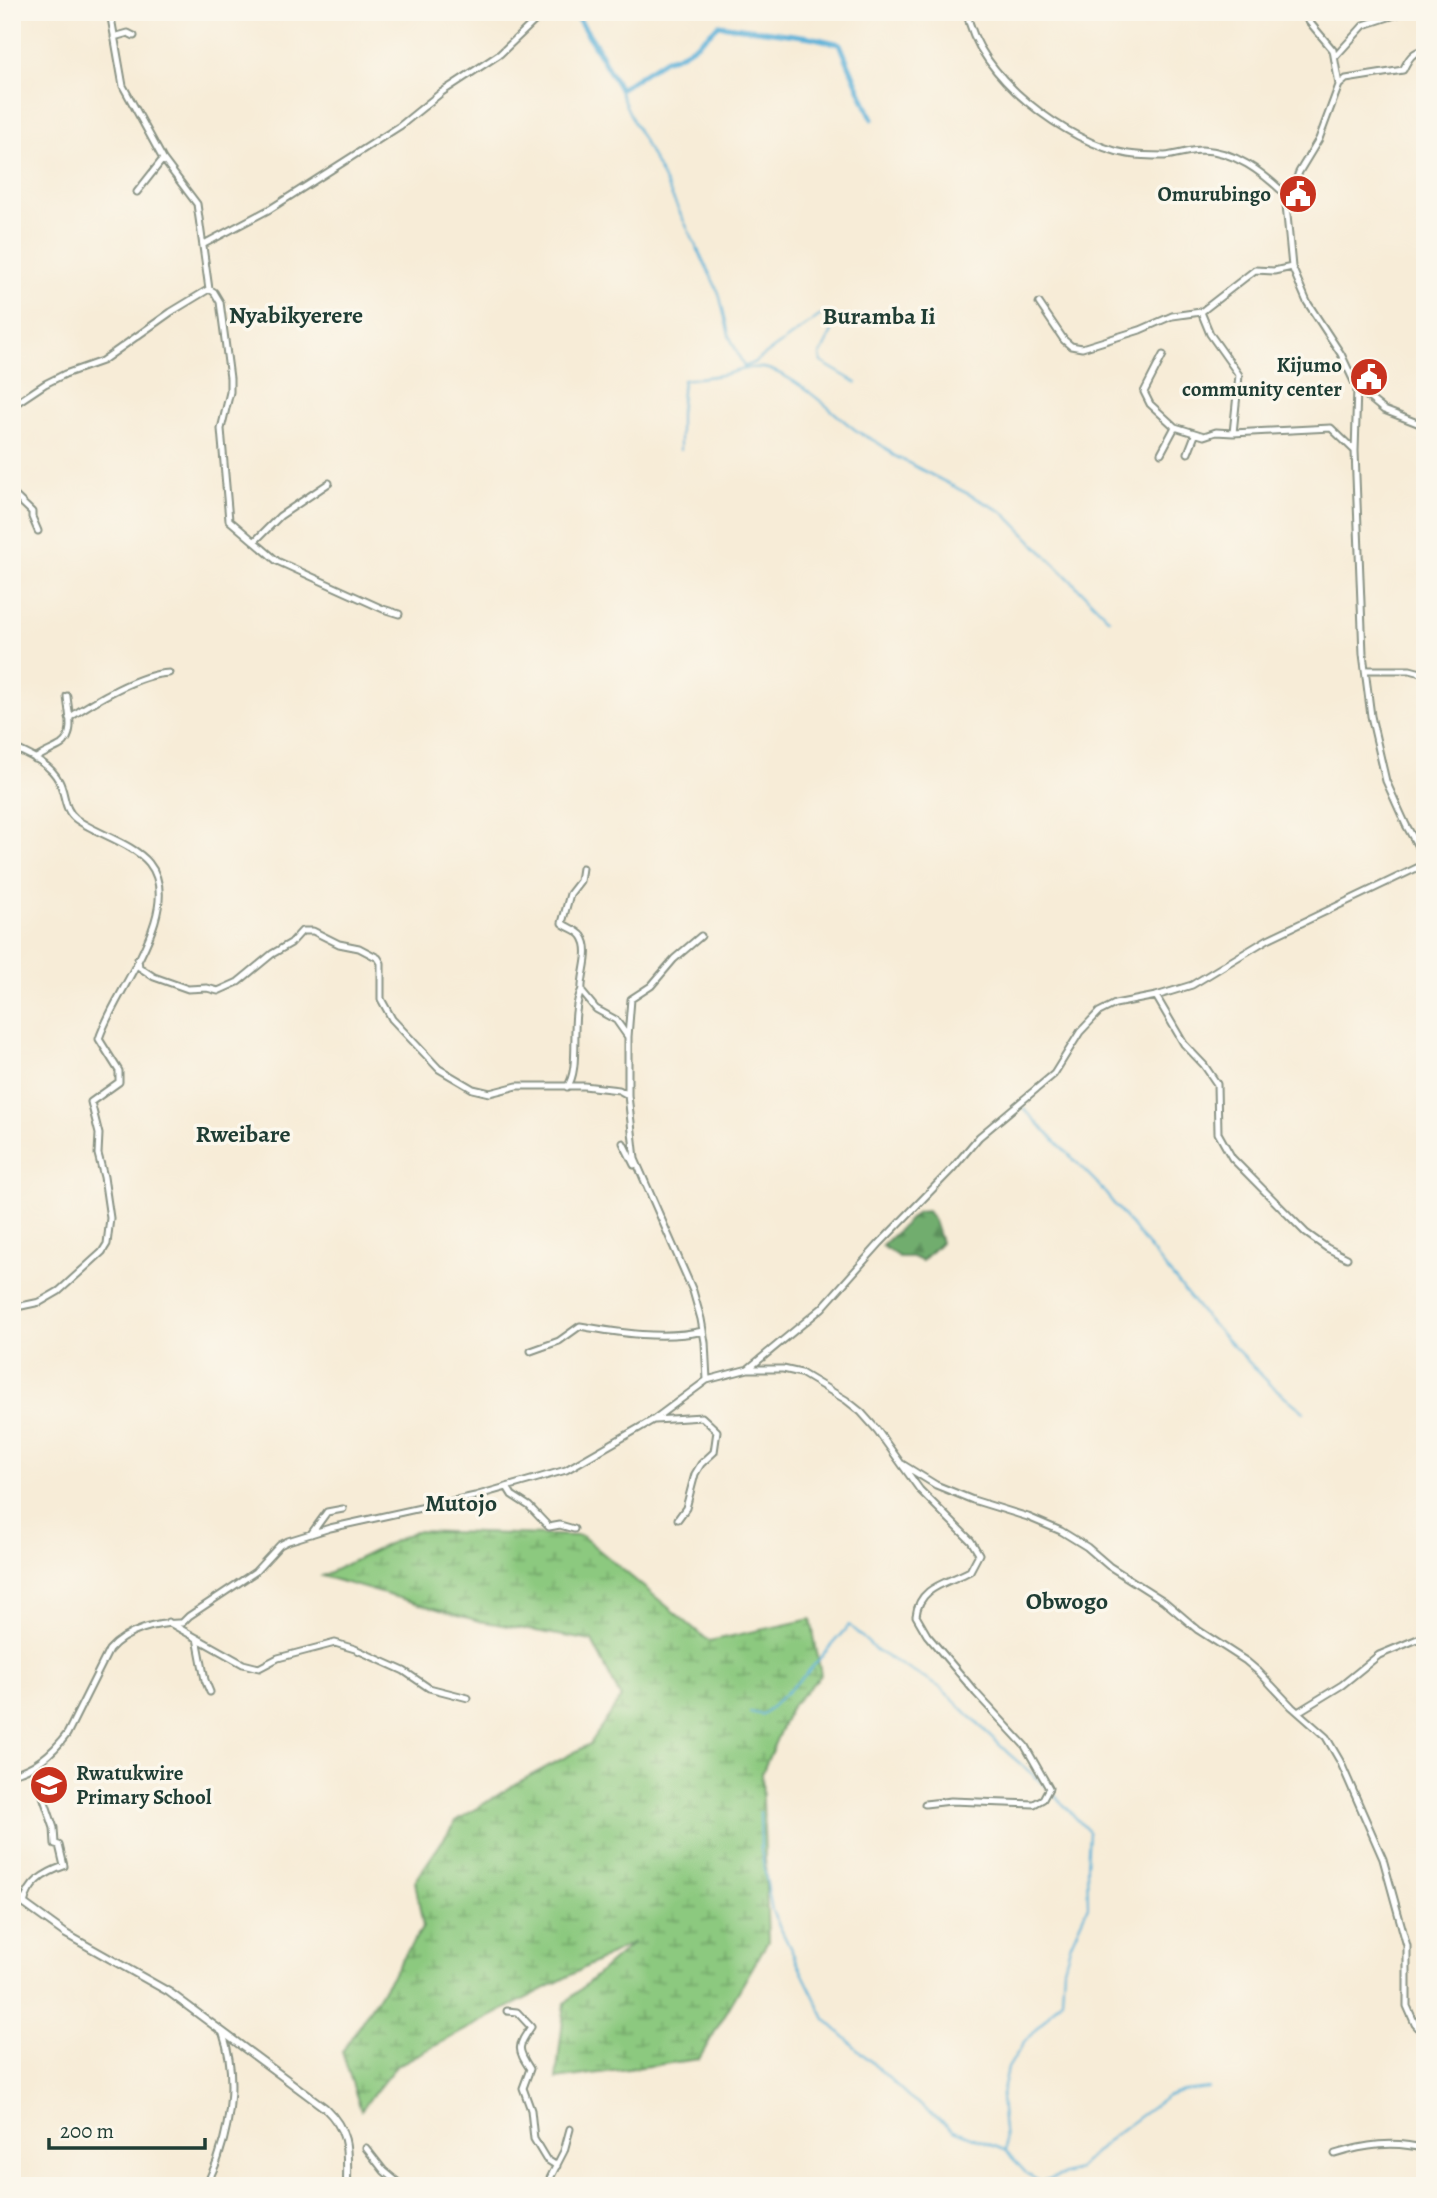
<svg xmlns="http://www.w3.org/2000/svg" width="1437" height="2198" font-family="Alegreya,serif">
  <style>
    .forest { fill: url(#forest-firs); stroke: #487551; stroke-width: 2 }
    .wetland { fill: url(#wetland-marsh); stroke: #56835a; stroke-width: 2 }
    .lines { fill: none; stroke-linecap: round; stroke-linejoin: round }
    .stream { stroke: #5cb1d8; stroke-width: 2 }
    .canal { stroke: #5cb1d8; stroke-width: 5 }
    .minor-casing { stroke: #8b9486; stroke-width: 9 }
    .tertiary-casing { stroke: #8b9486; stroke-width: 10 }
    .minor { stroke: #fff; stroke-width: 5 }
    .tertiary { stroke: #fff; stroke-width: 6 }
    .labels { text-anchor: middle; dominant-baseline: central; stroke-width: 7; stroke-linejoin: round; paint-order: stroke }
    .poi-label { font-size: 21px; font-weight: bold; fill: #1f3d34; stroke: #fbf7ec; text-anchor: end }
    .quarter-label { font-size: 24px; font-weight: bold; fill: #1f3d34; stroke: #fbf7ec }
  </style>
  <defs>
    <pattern id="forest-firs" width="22" height="20" patternUnits="userSpaceOnUse" patternTransform="scale(1.75)"><rect width="22" height="20" fill="#71ad6e"/><path d="M5 1l3.5 6h-7zM16 11l3.5 6h-7z" fill="#5c8e5b"/></pattern>
    <pattern id="wetland-marsh" width="20" height="14" patternUnits="userSpaceOnUse" patternTransform="scale(1.75)"><rect width="20" height="14" fill="#8cc97f"/><path d="M1 5h8M5 5V1M11 12h8M15 12V8" fill="none" stroke="#72a469"/></pattern>
  </defs>
  <rect width="100%" height="100%" fill="#fbf7ec"/>
  <filter id="ink" filterUnits="userSpaceOnUse"><feTurbulence type="fractalNoise" baseFrequency=".0143" numOctaves="2"/><feDisplacementMap in="SourceGraphic" scale="14" xChannelSelector="R" yChannelSelector="G"/><feConvolveMatrix kernelMatrix="1 2 1 2 8 2 1 2 1" color-interpolation-filters="sRGB"/></filter>
  <filter id="wash" filterUnits="userSpaceOnUse"><feTurbulence type="fractalNoise" baseFrequency=".00686" numOctaves="4" result="noise"/><feDisplacementMap in="SourceGraphic" scale="28" xChannelSelector="R" yChannelSelector="G"/><feGaussianBlur stdDeviation="1.57" result="paint"/><feColorMatrix in="noise" values="0 0 0 0 0 0 0 0 0 0 0 0 0 0 0 0 0 1.4 0 .05"/><feComposite in="paint" operator="in"/></filter>
  <g filter="url(#wash)">
    <rect width="100%" height="100%" fill="#f7ecd7"/>
    <!-- forest -->
    <path class="forest" d="M 927,1211 L 934,1221 L 941,1242 L 922,1261 L 912,1257 L 899,1257 L 882,1246 L 917,1212 Z"/>
    <!-- wetland -->
    <path class="wetland" d="M 415,1531 L 582,1536 L 709,1641 L 811,1619 L 821,1675 L 790,1708 L 762,1773 L 768,1941 L 699,2059 L 556,2079 L 565,2003 L 634,1942 L 396,2066 L 361,2110 L 342,2052 L 423,1927 L 415,1881 L 456,1821 L 522,1780 L 590,1744 L 621,1698 L 592,1641 L 479,1621 L 322,1576 Z"/>
    <g class="lines">
      <!-- stream -->
      <path class="stream" d="M 576,12 L 598,45 L 633,121 L 663,178 L 719,293 L 729,335 L 744,367 L 755,362 L 825,312 L 832,332 L 820,355 L 821,362 L 857,383
        M 680,450 L 680,414 L 683,380 C 696,378 708,377 721,375 C 736,372 753,364 768,369 C 798,378 829,409 853,428 C 866,439 880,440 893,455 L 1003,512 L 1109,619
        M 1023,1108 L 1097,1183 L 1207,1319 L 1270,1384 L 1304,1412
        M 750,1712 L 763,1715 L 807,1673 L 849,1625 L 877,1651 L 941,1688 L 1009,1754 L 1046,1786
        M 760,1812 L 761,1850 L 772,1911 L 825,2019 L 909,2097 L 954,2130 L 1006,2151 L 1026,2173 L 1040,2182 L 1077,2170 L 1113,2136 L 1166,2097 L 1183,2091 L 1208,2088
        M 1006,2151 L 1001,2099 L 1008,2068 L 1023,2044 L 1062,1999 L 1064,1968 L 1071,1943 L 1088,1906 L 1087,1866 L 1089,1832 L 1050,1790"/>
      <!-- canal -->
      <path class="canal" d="M 574,12 L 620,89 L 666,59 C 685,57 705,37 719,25 L 810,37 L 840,44 L 872,119"/>
    </g>
  </g>
  <g filter="url(#ink)">
    <g class="lines">
      <defs>
        <path id="minor" d="M 110,12 L 123,86 L 163,159 L 197,204 L 209,289
          M 967,12 C 977,76 1067,143 1128,154 C 1140,156 1153,156 1165,156 C 1177,155 1189,150 1202,150 C 1235,151 1262,172 1285,194 L 1292,267 L 1307,302 L 1341,354 L 1357,388 L 1384,410 L 1425,426
          M 114,37 L 128,33 L 134,36
          M 1335,57 L 1364,25 L 1404,12
          M 1339,85 L 1346,79 L 1403,70 C 1408,60 1412,51 1425,50
          M 137,192 L 163,159
          M 1285,194 L 1293,189 L 1299,172 L 1319,139 L 1339,85 L 1333,50 L 1301,12
          M 204,244 L 270,209 L 400,126 L 442,92 L 500,54 L 544,12
          M 1039,303 L 1064,340 L 1071,346 L 1082,348 L 1140,330 L 1172,316 L 1201,312 L 1255,270 L 1274,271 L 1292,267
          M 1163,355 L 1144,392 L 1150,404 L 1175,427 L 1204,436 L 1216,432 L 1233,433 L 1239,375 L 1210,334 L 1201,312
          M 1357,388 L 1355,451 L 1363,654 L 1371,716 L 1386,781 L 1406,825 L 1425,859
          M 12,406 L 45,384 L 65,374 L 102,361 L 171,312 L 209,289 L 214,292 L 220,302 L 230,378 L 230,392 L 221,429 L 229,520 L 277,561 L 383,609 L 399,614
          M 1233,433 L 1331,428 L 1355,451
          M 1161,453 L 1175,427
          M 1188,453 L 1195,435
          M 12,493 L 32,512 L 32,517 L 38,531
          M 255,541 L 280,516 L 329,483
          M 1366,670 L 1410,670 L 1425,674
          M 69,718 C 94,701 139,674 169,673
          M 12,747 C 29,755 50,763 59,781 C 66,794 63,809 76,819 C 95,833 134,844 149,863 C 186,909 113,993 99,1039 L 119,1071 L 119,1082 L 91,1102 L 99,1134 L 98,1154 L 104,1177 L 110,1218 L 107,1244 L 102,1252 L 59,1291 L 40,1302 L 12,1308
          M 35,759 C 43,753 53,750 61,745 C 76,735 68,711 67,696
          M 582,868 L 580,881 L 570,894 L 562,923 C 568,928 578,930 582,936 C 593,951 580,976 582,992 L 596,1009 L 616,1020 L 628,1037 L 628,1095
          M 138,959 L 139,967 L 154,977 L 188,989 L 207,988 L 218,991 L 238,982 L 272,954 L 291,943 L 302,931 L 313,931 L 339,944 L 359,948 L 378,958 L 381,963 L 381,999 L 392,1019 L 439,1069 L 473,1089 L 490,1093 L 517,1086 L 584,1086 L 619,1090 L 628,1095 L 635,1159 L 693,1291 L 701,1319 L 705,1342 L 707,1380
          M 1156,996 L 1184,1044 L 1204,1065 L 1217,1084 L 1218,1133 L 1232,1158 L 1306,1233 L 1327,1248 L 1347,1258
          M 628,1037 L 631,999 L 651,986 L 674,959 L 701,936
          M 567,1087 C 582,1068 568,1017 582,989
          M 623,1143 L 634,1165 L 637,1164
          M 531,1351 L 559,1341 L 580,1326 C 619,1333 664,1340 703,1331
          M 748,1369 L 783,1369 L 801,1373 L 846,1400 L 861,1412 L 877,1430 L 920,1490 L 971,1541 L 979,1554 L 970,1571 C 948,1583 919,1586 916,1616 L 927,1635 L 976,1693 L 1025,1746 L 1049,1788 L 1043,1799 L 1034,1804 L 951,1801 L 925,1804
          M 655,1420 L 702,1417 L 717,1431 L 714,1452 L 701,1464 L 695,1474 L 686,1508 L 678,1519
          M 902,1464 L 936,1485 L 973,1500 L 1028,1517 L 1061,1531 L 1087,1547 L 1109,1566 L 1164,1601 L 1198,1630 L 1246,1661 L 1259,1672 L 1292,1707 L 1326,1737 L 1340,1761 L 1383,1859 L 1407,1946 L 1407,2006 L 1415,2024 L 1425,2035
          M 507,1487 L 512,1495 L 529,1506 L 549,1527 L 560,1525 L 574,1529
          M 311,1534 L 327,1512 L 343,1509
          M 168,1622 L 243,1664 L 259,1668 L 278,1658 L 335,1643 L 355,1649 L 404,1671 L 429,1688 L 468,1698
          M 197,1638 L 205,1680 L 210,1692
          M 1298,1712 L 1342,1685 L 1379,1655 L 1425,1636
          M 12,1774 C 36,1768 53,1753 67,1734 L 109,1650 C 125,1631 158,1622 182,1623 L 189,1616 L 255,1572 L 280,1545 L 288,1541 L 330,1528 L 475,1496 L 566,1470 L 653,1420 L 707,1380 L 748,1369 L 822,1308 L 880,1243 L 952,1169 L 979,1137 L 1054,1074 L 1080,1032 L 1099,1012 L 1115,1004 L 1156,996 L 1192,985 L 1268,939 L 1425,864
          M 12,1883 L 23,1902
          M 24,1904 C 28,1883 44,1873 64,1866 L 59,1845 L 55,1844 L 54,1828 L 43,1796
          M 507,2011 L 517,2012 L 531,2027 C 517,2047 517,2049 530,2069 L 523,2088 L 531,2110 L 534,2139 L 546,2159 L 557,2166
          M 366,2148 L 384,2171 L 402,2186
          M 1335,2154 C 1364,2145 1394,2140 1425,2149
          M 129,2186 L 150,2182 L 174,2186
          M 207,2186 C 210,2175 216,2166 219,2155 C 232,2116 236,2072 223,2034
          M 546,2186 L 564,2151 L 570,2129"/>
        <path id="tertiary" d="M 12,1895 L 66,1934 L 169,1992 L 325,2108 C 351,2133 347,2152 347,2186"/>
      </defs>
      <!-- minor casing -->
      <use href="#minor" class="minor-casing"/>
      <!-- tertiary casing -->
      <use href="#tertiary" class="tertiary-casing"/>
      <!-- minor -->
      <use href="#minor" class="minor"/>
      <!-- tertiary -->
      <use href="#tertiary" class="tertiary"/>
    </g>
  </g>
  <!-- icons -->
  <defs>
    <symbol id="civic-disc" viewBox="-11 -11 22 22"><circle r="9.5" fill="#c8321e" stroke="#fbf7ec"/><path d="M-.6-6.5H3V-4.5H.6V-3L4-1V1h2V6H-6V1h2V-1L-.6-3ZM-1.2 2.5V6h2.4V2.5Z" fill="#fff"/></symbol>
    <symbol id="school-disc" viewBox="-11 -11 22 22"><circle r="9.5" fill="#c8321e" stroke="#fbf7ec"/><path d="M0-5L7-2L0 1L-7-2ZM-4 1L0 2.5L4 1V4Q0 6-4 4Z" fill="#fff"/></symbol>
  </defs>
  <g fill-rule="evenodd">
    <use href="#civic-disc" x="1276" y="172" width="44" height="44"/>
    <use href="#civic-disc" x="1347" y="355" width="44" height="44"/>
    <use href="#school-disc" x="27" y="1763" width="44" height="44"/>
  </g>
  <g class="labels">
    <!-- poi labels -->
    <g class="poi-label">
      <text x="1271" y="194">Omurubingo</text>
      <text x="1342" y="365">Kijumo<tspan x="1342" dy="24">community center</tspan></text>
      <text x="76" y="1773" text-anchor="start">Rwatukwire<tspan x="76" dy="24">Primary School</tspan></text>
    </g>
    <!-- quarter labels -->
    <g class="quarter-label">
      <text x="296" y="315">Nyabikyerere</text>
      <text x="879" y="316">Buramba Ii</text>
      <text x="243" y="1134">Rweibare</text>
      <text x="461" y="1503">Mutojo</text>
      <text x="1067" y="1601">Obwogo</text>
    </g>
  </g>
  <!-- margin -->
  <rect width="1437" height="2198" fill="none" stroke="#fbf7ec" stroke-width="42"/>
  <!-- scale -->
  <path d="M49 2138v10h156v-10" fill="none" stroke="#1f3d34" stroke-width="3.5"/>
  <text x="60" y="2138" font-size="21" fill="#1f3d34" stroke="#fbf7ec" stroke-width="5" paint-order="stroke">200 m</text>
</svg>
